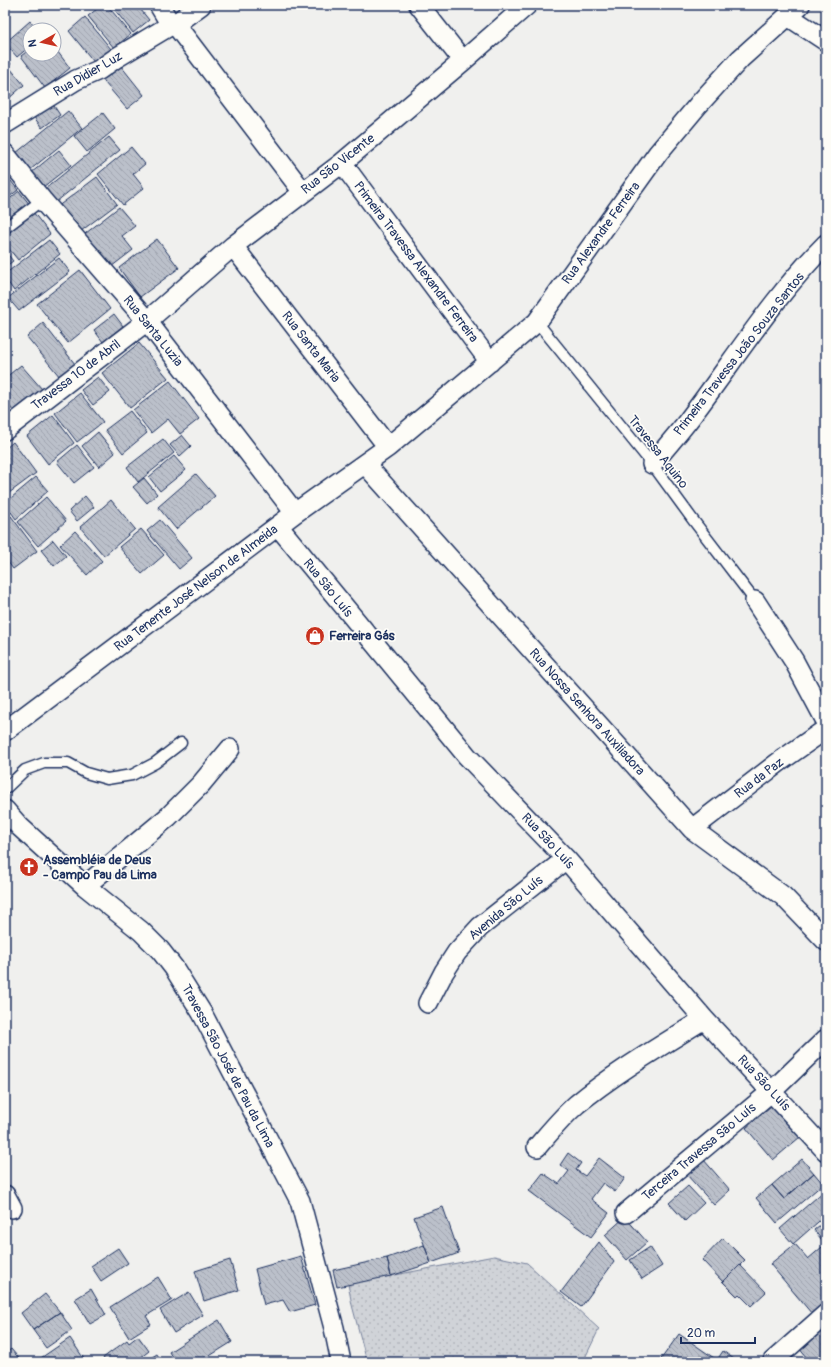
<svg xmlns="http://www.w3.org/2000/svg" width="831" height="1367" font-family="Pangolin,sans-serif">
  <style>
    .grass { fill: url(#grass-dots); stroke: #76819b }
    .building { fill: url(#building-back-hatch); stroke: #1b2f5e }
    .lines { fill: none; stroke-linecap: round; stroke-linejoin: round }
    .lane-casing { stroke: #1b2f5e; stroke-width: 13 }
    .street-casing { stroke: #1b2f5e; stroke-width: 22 }
    .lane { stroke: #fdfcf7; stroke-width: 10 }
    .street { stroke: #fdfcf7; stroke-width: 19 }
    .labels { text-anchor: middle; dominant-baseline: central; stroke-width: 3.5; stroke-linejoin: round; paint-order: stroke }
    .street-label { font-size: 13px; fill: #1b2f5e; stroke: #fdfcf7 }
    .poi-label { font-size: 13px; font-weight: bold; fill: #1b2f5e; stroke: #fdfcf7; text-anchor: start }
  </style>
  <defs>
    <pattern id="grass-dots" width="8" height="8" patternUnits="userSpaceOnUse"><rect width="8" height="8" fill="#d0d3d8"/><path d="M2 2h.1M6 6h.1" fill="none" stroke="#b2b5bc" stroke-width="1.8" stroke-linecap="round"/></pattern>
    <pattern id="building-back-hatch" width="6" height="6" patternUnits="userSpaceOnUse"><rect width="6" height="6" fill="#bbc0ca"/><path d="M-1 5l2 2M0 0l6 6M5-1l2 2" fill="none" stroke="#a0a5b0"/></pattern>
  </defs>
  <rect width="100%" height="100%" fill="#f0f0ee"/>
  <filter id="ink" filterUnits="userSpaceOnUse"><feTurbulence type="fractalNoise" baseFrequency=".025" numOctaves="2"/><feDisplacementMap in="SourceGraphic" scale="8" xChannelSelector="R" yChannelSelector="G"/><feConvolveMatrix kernelMatrix="1 2 1 2 8 2 1 2 1" color-interpolation-filters="sRGB"/></filter>
  <g filter="url(#ink)">
    <!-- grass -->
    <path class="grass" d="M 494,1256 L 527,1263 L 599,1329 L 583,1362 L 367,1362 L 352,1305 L 348,1284 Z"/>
    <!-- building -->
    <path class="building" d="M 102,5 L 107,5 L 131,34 L 114,48 L 88,16 Z
      M 111,5 L 137,5 L 149,20 L 133,33 Z
      M 85,17 L 115,54 L 98,67 L 69,31 Z
      M 30,21 L 37,30 L 30,30 L 30,46 L 17,57 L 5,43 Z
      M 54,47 L 70,68 L 45,88 L 21,56 L 30,49 L 30,54 L 54,54 Z
      M 5,57 L 11,64 L 5,69 Z
      M 117,61 L 144,95 L 127,109 L 99,76 Z
      M 10,68 L 24,85 L 5,102 L 5,72 Z
      M 50,100 L 60,115 L 42,128 L 31,113 Z
      M 68,111 L 82,128 L 30,170 L 16,153 Z
      M 103,113 L 115,129 L 87,152 L 74,136 Z
      M 109,137 L 120,150 L 56,202 L 45,189 Z
      M 131,147 L 145,164 L 133,174 L 144,188 L 123,205 L 98,174 Z
      M 59,150 L 71,165 L 43,187 L 31,173 Z
      M 7,176 L 18,190 L 5,200 L 5,178 Z
      M 97,177 L 117,204 L 77,234 L 57,207 Z
      M 19,191 L 30,205 L 5,225 L 5,203 Z
      M 119,207 L 135,226 L 122,236 L 133,250 L 107,270 L 81,237 Z
      M 33,212 L 50,234 L 18,260 L 5,244 L 5,233 Z
      M 157,239 L 179,268 L 140,297 L 119,268 Z
      M 49,240 L 60,254 L 14,291 L 5,278 L 5,274 Z
      M 5,251 L 13,261 L 5,267 Z
      M 59,258 L 70,272 L 19,311 L 8,298 Z
      M 80,270 L 110,309 L 68,343 L 37,304 Z
      M 114,314 L 123,326 L 103,342 L 94,330 Z
      M 43,323 L 75,364 L 60,377 L 27,337 Z
      M 139,343 L 168,378 L 130,408 L 102,373 Z
      M 21,365 L 42,389 L 14,412 L 5,401 L 5,378 Z
      M 98,377 L 110,392 L 93,405 L 81,390 Z
      M 170,381 L 199,419 L 180,434 L 168,419 L 151,433 L 133,410 Z
      M 80,393 L 103,422 L 77,442 L 55,413 Z
      M 5,407 L 12,415 L 5,420 Z
      M 130,411 L 147,433 L 123,453 L 105,430 Z
      M 53,415 L 74,443 L 48,464 L 27,436 Z
      M 98,432 L 115,453 L 99,467 L 82,446 Z
      M 182,435 L 191,446 L 180,456 L 170,445 Z
      M 163,439 L 174,453 L 138,482 L 127,467 Z
      M 13,442 L 36,473 L 5,496 L 5,449 Z
      M 77,445 L 94,467 L 74,483 L 57,462 Z
      M 174,456 L 186,470 L 160,491 L 149,477 Z
      M 196,474 L 215,496 L 176,529 L 158,507 Z
      M 36,477 L 48,491 L 16,519 L 11,512 L 5,518 L 5,503 Z
      M 144,478 L 157,494 L 147,503 L 133,487 Z
      M 85,496 L 94,507 L 77,521 L 69,511 Z
      M 46,497 L 66,521 L 38,546 L 18,522 Z
      M 111,500 L 135,529 L 104,556 L 80,527 Z
      M 11,516 L 37,551 L 13,569 L 5,558 L 5,521 Z
      M 160,520 L 192,558 L 179,569 L 147,531 Z
      M 141,529 L 164,555 L 142,574 L 119,547 Z
      M 75,531 L 102,561 L 87,575 L 60,545 Z
      M 53,540 L 66,556 L 54,566 L 41,550 Z
      M 772,1105 L 800,1137 L 773,1160 L 746,1128 Z
      M 568,1153 L 581,1163 L 576,1170 L 585,1176 L 599,1158 L 625,1178 L 615,1192 L 603,1183 L 591,1199 L 609,1213 L 591,1237 L 529,1191 L 543,1173 L 559,1184 L 569,1171 L 560,1165 Z
      M 703,1159 L 730,1190 L 714,1205 L 686,1174 Z
      M 802,1159 L 814,1173 L 784,1199 L 772,1185 Z
      M 814,1173 L 823,1184 L 777,1223 L 756,1198 L 772,1185 L 784,1199 Z
      M 688,1186 L 704,1203 L 685,1221 L 669,1203 Z
      M 824,1191 L 826,1194 L 826,1215 L 793,1244 L 780,1229 Z
      M 443,1207 L 459,1253 L 431,1263 L 414,1217 Z
      M 625,1217 L 647,1242 L 627,1260 L 605,1235 Z
      M 826,1220 L 826,1243 L 825,1244 L 814,1230 Z
      M 723,1238 L 745,1260 L 723,1282 L 702,1260 Z
      M 599,1242 L 614,1262 L 581,1307 L 561,1292 Z
      M 795,1244 L 808,1259 L 822,1247 L 826,1252 L 826,1302 L 812,1314 L 770,1264 Z
      M 424,1245 L 431,1263 L 391,1276 L 387,1258 Z
      M 650,1247 L 662,1266 L 642,1279 L 630,1260 Z
      M 118,1248 L 128,1263 L 101,1281 L 91,1266 Z
      M 301,1256 L 315,1305 L 290,1312 L 283,1300 L 264,1305 L 255,1269 Z
      M 387,1258 L 391,1276 L 337,1287 L 333,1270 Z
      M 230,1260 L 239,1290 L 204,1301 L 195,1271 Z
      M 740,1265 L 766,1292 L 751,1306 L 739,1294 L 737,1296 L 723,1282 Z
      M 158,1277 L 172,1300 L 146,1316 L 151,1324 L 129,1338 L 110,1307 Z
      M 91,1289 L 106,1315 L 90,1324 L 75,1299 Z
      M 189,1292 L 203,1315 L 174,1333 L 160,1310 Z
      M 45,1294 L 60,1312 L 33,1330 L 21,1313 Z
      M 60,1312 L 72,1330 L 46,1348 L 33,1330 Z
      M 219,1320 L 232,1342 L 200,1362 L 175,1362 L 169,1352 Z
      M 826,1326 L 826,1362 L 810,1362 L 799,1348 Z
      M 679,1334 L 717,1360 L 723,1351 L 738,1362 L 659,1362 Z
      M 138,1336 L 149,1351 L 135,1362 L 106,1362 L 103,1358 L 127,1340 L 129,1343 Z
      M 70,1338 L 86,1362 L 35,1362 Z
      M 11,1349 L 22,1362 L 5,1362 L 5,1354 Z
      M 157,1354 L 162,1362 L 144,1362 Z"/>
    <g class="lines">
      <defs>
        <path id="lane" d="M 5,228 L 42,200
          M 537,322 L 652,464 L 693,520 L 755,601
          M 5,789 L 25,770 L 44,763 L 68,763 L 86,773 L 107,779 L 132,775 L 155,763 L 181,743"/>
        <path id="street" d="M 159,5 L 171,25 L 175,24
          M 419,5 L 463,61
          M 788,16 L 826,41
          M 175,24 L 303,192
          M 175,24 L 201,5
          M 5,124 L 76,80 L 99,70 L 116,58 L 171,25
          M 5,154 L 42,200 L 147,321 L 295,513
          M 342,163 L 490,362
          M 233,246 L 388,447
          M 5,430 L 147,321 L 233,246 L 342,163 L 463,61 L 527,5
          M 365,464 L 692,829 L 783,896 L 826,941
          M 652,464 C 664,450 676,436 687,422 C 733,362 773,297 826,244
          M 278,526 L 467,756 L 566,859 L 704,1019 L 826,1151
          M 755,601 L 794,661 L 826,721
          M 5,731 L 295,513 L 388,447 L 537,322 L 658,153 L 699,104 L 740,59 L 800,5
          M 5,810 L 20,827 L 85,886 L 141,931 L 160,950 L 174,968 L 202,1013 L 300,1201 L 334,1328 L 341,1362
          M 692,829 L 779,762 L 826,729
          M 85,886 L 168,817 L 201,784 L 230,749
          M 428,1003 L 444,972 L 457,952 L 480,927 L 566,859
          M 537,1147 C 550,1132 562,1117 577,1104 C 616,1072 661,1046 704,1019
          M 5,1195 L 12,1208
          M 626,1213 L 772,1091 L 826,1039
          M 773,1361 L 826,1314"/>
      </defs>
      <!-- lane casing -->
      <use href="#lane" class="lane-casing"/>
      <!-- street casing -->
      <use href="#street" class="street-casing"/>
      <!-- lane -->
      <use href="#lane" class="lane"/>
      <!-- street -->
      <use href="#street" class="street"/>
    </g>
  </g>
  <!-- icons -->
  <defs>
    <symbol id="shop-disc" viewBox="-11 -11 22 22"><circle r="9.5" fill="#c8321e" stroke="#fdfcf7"/><path d="M-5-2.5h2.3a2.7 3.5 0 0 1 5.4 0H5L5.5 6h-11ZM-1.5-2.5h3a1.5 2.3 0 0 0-3 0Z" fill="#fff"/></symbol>
    <symbol id="church-disc" viewBox="-11 -11 22 22"><circle r="9.5" fill="#c8321e" stroke="#fdfcf7"/><path d="M-1.2-6h2.4v3.5h3.3v2.4h-3.3V6h-2.4V-.1h-3.3v-2.4h3.3Z" fill="#fff"/></symbol>
  </defs>
  <g fill-rule="evenodd">
    <use href="#shop-disc" x="304" y="625" width="22" height="22"/>
    <use href="#church-disc" x="18" y="856" width="22" height="22"/>
  </g>
  <g class="labels">
    <!-- street labels -->
    <g class="street-label">
      <text transform="translate(88 74) rotate(-30)">Rua Didier Luz</text>
      <text transform="translate(338 164) rotate(-38)">Rua São Vicente</text>
      <text transform="translate(601 233) rotate(-54)">Rua Alexandre Ferreira</text>
      <text transform="translate(416 262) rotate(53)">Primeira Travessa Alexandre Ferreira</text>
      <text transform="translate(153 331) rotate(51)">Rua Santa Luzia</text>
      <text transform="translate(311 347) rotate(52)">Rua Santa Maria</text>
      <text transform="translate(739 354) rotate(-52)">Primeira Travessa João Souza Santos</text>
      <text transform="translate(76 375) rotate(-37)">Travessa 10 de Abril</text>
      <text transform="translate(658 452) rotate(52)">Travessa Aquino</text>
      <text transform="translate(196 588) rotate(-37)">Rua Tenente José Nelson de Almeida</text>
      <text transform="translate(328 588) rotate(51)">Rua São Luís</text>
      <text transform="translate(587 712) rotate(48)">Rua Nossa Senhora Auxiliadora</text>
      <text transform="translate(759 778) rotate(-37)">Rua da Paz</text>
      <text transform="translate(548 841) rotate(47)">Rua São Luís</text>
      <text transform="translate(506 908) rotate(-40)">Avenida São Luís</text>
      <text transform="translate(228 1066) rotate(62)">Travessa São José de Pau da Lima</text>
      <text transform="translate(764 1083) rotate(47)">Rua São Luís</text>
      <text transform="translate(699 1152) rotate(-40)">Terceira Travessa São Luís</text>
    </g>
    <!-- poi labels -->
    <g class="poi-label">
      <text x="329" y="636">Ferreira Gás</text>
      <text x="43" y="860">Assembléia de Deus<tspan x="43" dy="15">- Campo Pau da Lima</tspan></text>
    </g>
  </g>
  <!-- margin -->
  <rect width="831" height="1367" fill="none" stroke="#fdfcf7" stroke-width="20"/>
  <rect x="10" y="10" width="811" height="1347" fill="none" stroke="#1b2f5e" stroke-width="1.5" filter="url(#ink)"/>
  <!-- north arrow -->
  <g transform="translate(42 42) rotate(262)"><circle r="19" fill="#fdfcf7" stroke="#a3aaba"/>
  <path d="M0-3L7 15L0 10L-7 15Z" fill="#c8321e"/>
  <text y="-6" font-size="11" font-weight="bold" text-anchor="middle" fill="#1b2f5e">N</text>
  </g>
  <!-- scale -->
  <path d="M681 1337v6h74v-6" fill="none" stroke="#1b2f5e" stroke-width="2"/>
  <text x="687" y="1337" font-size="12" fill="#1b2f5e" stroke="#fdfcf7" stroke-width="3" paint-order="stroke">20 m</text>
</svg>
